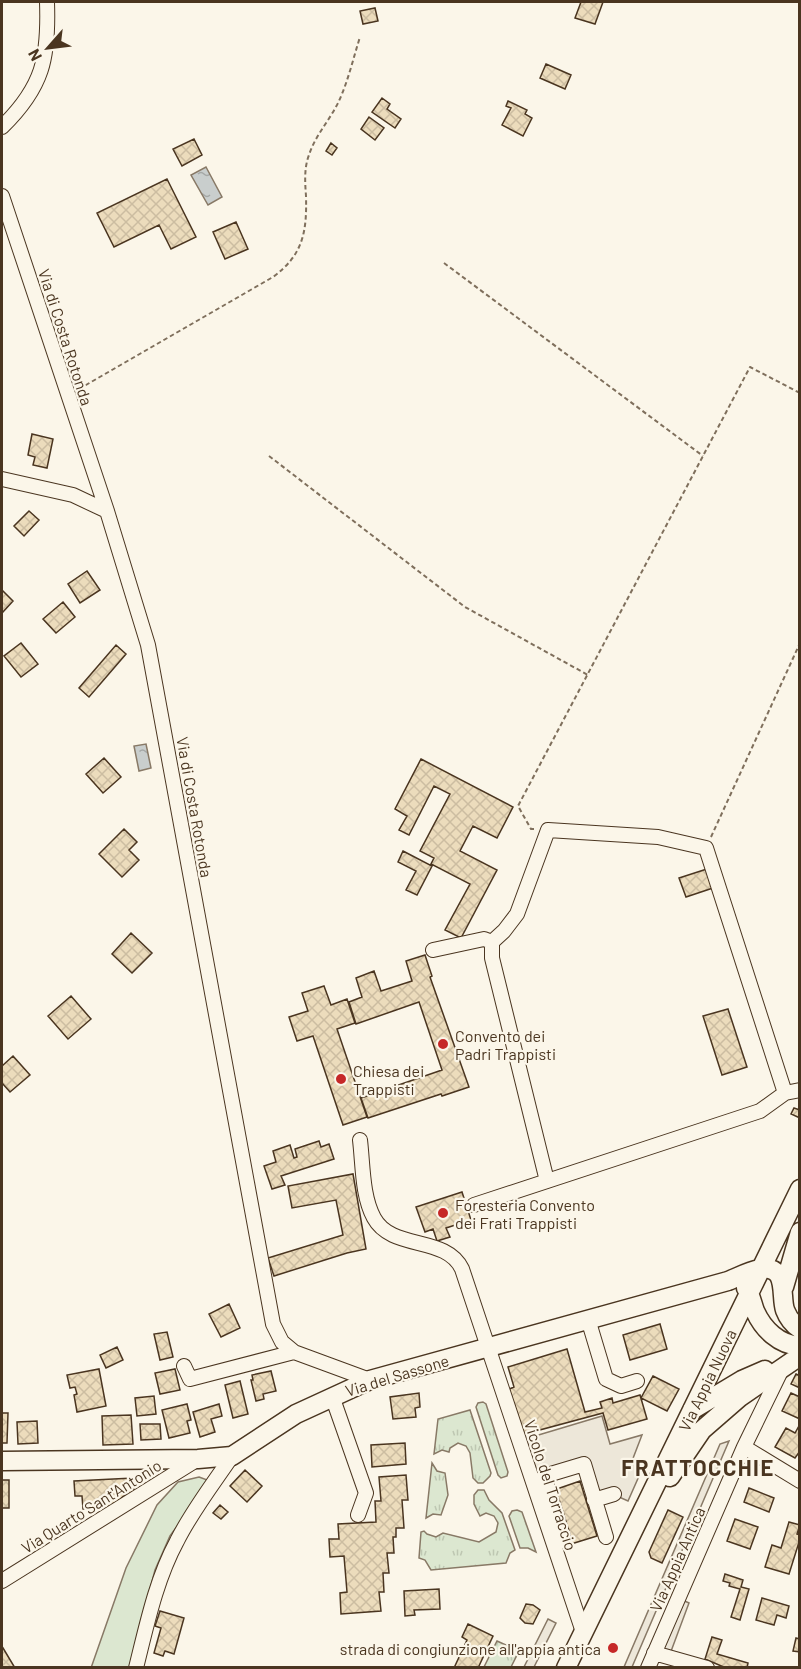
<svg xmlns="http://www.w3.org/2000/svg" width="801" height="1669" font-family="Barlow,sans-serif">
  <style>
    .grass { fill: url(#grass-tufts); stroke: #887966; stroke-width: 1.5 }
    .green { fill: #dce7d0; stroke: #887966; stroke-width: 1.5 }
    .parking { fill: #ede7d9; stroke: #887966; stroke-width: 1.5 }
    .water { fill: url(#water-ripples); stroke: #887966; stroke-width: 1.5 }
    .building { fill: url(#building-cross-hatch); stroke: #4a3520; stroke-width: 1.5 }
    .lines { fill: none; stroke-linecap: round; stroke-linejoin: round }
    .minor-casing { stroke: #4a3520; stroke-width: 16 }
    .major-casing { stroke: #4a3520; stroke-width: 21 }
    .path { stroke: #7f6f5c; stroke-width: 2; stroke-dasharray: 4.5 3; stroke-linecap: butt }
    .minor { stroke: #fbf6e9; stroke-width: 14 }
    .major { stroke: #fbf6e9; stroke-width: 18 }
    .poi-dot { fill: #c62828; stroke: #fbf6e9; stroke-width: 2 }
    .labels { text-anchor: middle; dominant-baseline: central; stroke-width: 4.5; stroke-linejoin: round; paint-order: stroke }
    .street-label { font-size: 16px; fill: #4a3520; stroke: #fbf6e9 }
    .poi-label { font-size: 16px; fill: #4a3520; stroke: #fbf6e9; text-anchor: start }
    .district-label { font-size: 22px; font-weight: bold; letter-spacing: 1.5px; fill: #4a3520; stroke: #fbf6e9 }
  </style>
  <defs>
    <pattern id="grass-tufts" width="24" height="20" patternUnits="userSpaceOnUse" patternTransform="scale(1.5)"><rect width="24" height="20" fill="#dce7d0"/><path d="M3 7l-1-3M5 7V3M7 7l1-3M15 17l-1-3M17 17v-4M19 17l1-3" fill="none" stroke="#bec7b2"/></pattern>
    <pattern id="water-ripples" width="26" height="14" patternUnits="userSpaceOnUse" patternTransform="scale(1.5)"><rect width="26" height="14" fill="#c9cecd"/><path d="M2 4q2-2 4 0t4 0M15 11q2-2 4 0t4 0" fill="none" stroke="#a5a8a6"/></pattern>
    <pattern id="building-cross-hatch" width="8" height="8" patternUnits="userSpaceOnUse" patternTransform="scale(1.5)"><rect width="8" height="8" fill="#ecdcbc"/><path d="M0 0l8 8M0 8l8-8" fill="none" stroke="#ccbda1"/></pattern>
  </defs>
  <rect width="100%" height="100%" fill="#fbf6e9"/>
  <!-- grass -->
  <path class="grass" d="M 483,1402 L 486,1404 L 508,1472 L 507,1476 L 501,1478 L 498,1475 L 476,1407 L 478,1403 Z
    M 470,1410 L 491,1473 L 490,1476 L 483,1483 L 478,1483 L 473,1478 L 470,1453 L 466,1446 L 458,1443 L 450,1448 L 449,1452 L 442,1450 L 434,1454 L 438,1419 Z
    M 432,1463 L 437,1471 L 445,1473 L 448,1495 L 441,1515 L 433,1514 L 426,1518 Z
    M 478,1490 L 484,1490 L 489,1500 L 502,1513 L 515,1550 L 510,1553 L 506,1563 L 431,1570 L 425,1560 L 419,1558 L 421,1532 L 424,1531 L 427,1534 L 436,1537 L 443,1533 L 479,1542 L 496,1532 L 498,1523 L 494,1516 L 486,1513 L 480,1516 L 474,1504 L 474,1495 Z
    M 517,1510 L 522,1512 L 536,1552 L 528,1548 L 520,1548 L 509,1516 L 512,1511 Z
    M 497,1641 L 519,1651 L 511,1667 L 484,1667 Z"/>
  <!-- green -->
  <path class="green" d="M 199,1477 L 210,1481 L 170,1536 L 155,1570 L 130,1667 L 91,1668 L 126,1568 L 157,1505 L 178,1482 Z"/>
  <!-- parking -->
  <path class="parking" d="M 602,1416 L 610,1444 L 642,1435 L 632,1461 L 643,1467 L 628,1501 L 608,1492 L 596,1494 L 585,1457 L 535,1472 L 525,1439 Z
    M 729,1441 L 632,1667 L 624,1667 L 720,1444 Z
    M 680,1599 L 689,1603 L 670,1654 L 661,1650 Z
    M 548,1619 L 556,1623 L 534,1667 L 524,1667 Z"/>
  <!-- water -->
  <path class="water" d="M 206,167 L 222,197 L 208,205 L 191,175 Z
    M 146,744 L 151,768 L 139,771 L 134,746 Z"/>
  <!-- building -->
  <path class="building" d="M 581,2 L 603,2 L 595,24 L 575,18 Z
    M 375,8 L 378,21 L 363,24 L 360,11 Z
    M 546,64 L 571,75 L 565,89 L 540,78 Z
    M 382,98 L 390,104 L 387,109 L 401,119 L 395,128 L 372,112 Z
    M 508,101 L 527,110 L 525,114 L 532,118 L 523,136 L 502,125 L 511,108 L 506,106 Z
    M 369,117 L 384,128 L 375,140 L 361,129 Z
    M 194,139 L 202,155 L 182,166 L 173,149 Z
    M 331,143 L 337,148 L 332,155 L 326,151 Z
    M 167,179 L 196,237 L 171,249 L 159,225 L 114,247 L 97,213 Z
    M 236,222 L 248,249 L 225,259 L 213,232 Z
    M 32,434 L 53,439 L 47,468 L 33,465 L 35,457 L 28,455 Z
    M 29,511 L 39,520 L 24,536 L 14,526 Z
    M 87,571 L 100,590 L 80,603 L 68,584 Z
    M 2,590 L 13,601 L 2,613 Z
    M 63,602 L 75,617 L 56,633 L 43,619 Z
    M 21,643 L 38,664 L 21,677 L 4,656 Z
    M 116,645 L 126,654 L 89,697 L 79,688 Z
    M 104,758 L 121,777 L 103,793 L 86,774 Z
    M 421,759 L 513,807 L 497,838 L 473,826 L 460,851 L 497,870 L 461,938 L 445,930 L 470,884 L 431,864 L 434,858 L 420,851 L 450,794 L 434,786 L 409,835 L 399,830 L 407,816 L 395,809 Z
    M 124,829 L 137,842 L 129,850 L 139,860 L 122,877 L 99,854 Z
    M 403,851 L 432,866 L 417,895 L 406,890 L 416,871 L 398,862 Z
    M 710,868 L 716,887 L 686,897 L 679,878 Z
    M 131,933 L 152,953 L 132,973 L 112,954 Z
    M 425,955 L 432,976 L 430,977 L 469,1087 L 442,1096 L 441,1094 L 368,1118 L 361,1098 L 442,1070 L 419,1002 L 356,1024 L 349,1002 L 362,997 L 356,978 L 374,971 L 381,991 L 412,981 L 406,961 Z
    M 324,986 L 331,1005 L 347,999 L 355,1023 L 337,1029 L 367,1117 L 343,1125 L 313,1036 L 297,1041 L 289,1017 L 308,1011 L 302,993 Z
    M 71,996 L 91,1019 L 68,1039 L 48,1016 Z
    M 728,1009 L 747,1067 L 722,1075 L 703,1016 Z
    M 13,1056 L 30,1075 L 10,1092 L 2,1083 L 2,1066 Z
    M 794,1108 L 800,1110 L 800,1118 L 791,1114 Z
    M 319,1141 L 321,1147 L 329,1144 L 334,1159 L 281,1176 L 285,1185 L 272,1189 L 264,1166 L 276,1162 L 273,1151 L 290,1145 L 294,1158 L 297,1157 L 295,1149 Z
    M 353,1174 L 366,1249 L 347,1253 L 274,1276 L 268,1258 L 343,1235 L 336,1200 L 292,1208 L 288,1186 Z
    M 462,1192 L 471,1220 L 446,1228 L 450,1237 L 437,1241 L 433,1229 L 425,1232 L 416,1207 Z
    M 229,1304 L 240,1328 L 221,1337 L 209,1314 Z
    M 660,1324 L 667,1349 L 630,1360 L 623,1335 Z
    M 167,1332 L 173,1357 L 160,1360 L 154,1334 Z
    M 117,1347 L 123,1360 L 106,1368 L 100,1355 Z
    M 567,1349 L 585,1412 L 602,1408 L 600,1402 L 612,1398 L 613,1403 L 640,1395 L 647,1419 L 608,1430 L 603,1413 L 521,1435 L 507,1390 L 514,1387 L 508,1367 Z
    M 99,1369 L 106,1406 L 77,1412 L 74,1395 L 77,1394 L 75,1387 L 70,1388 L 67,1375 Z
    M 175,1369 L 180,1390 L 160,1394 L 155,1373 Z
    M 271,1371 L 276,1391 L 263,1394 L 264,1399 L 256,1401 L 251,1380 L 253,1380 L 252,1375 Z
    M 796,1374 L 800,1376 L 800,1388 L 791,1384 Z
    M 653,1376 L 679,1389 L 667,1411 L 641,1398 Z
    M 240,1381 L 248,1414 L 233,1418 L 225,1385 Z
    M 419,1393 L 420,1407 L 415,1408 L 416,1417 L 393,1419 L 390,1397 Z
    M 791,1393 L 800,1397 L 800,1419 L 782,1411 Z
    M 154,1396 L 156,1414 L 137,1416 L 135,1398 Z
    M 187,1404 L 191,1420 L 187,1421 L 190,1433 L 169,1438 L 162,1410 Z
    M 219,1404 L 222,1416 L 211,1419 L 215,1432 L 200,1437 L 193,1412 Z
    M 2,1413 L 8,1413 L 7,1443 L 2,1443 Z
    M 131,1415 L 133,1444 L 103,1445 L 102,1416 Z
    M 37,1421 L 38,1443 L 18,1444 L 17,1422 Z
    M 140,1424 L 160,1424 L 161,1439 L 141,1440 Z
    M 799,1426 L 800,1451 L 795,1458 L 775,1447 L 786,1428 L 795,1433 Z
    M 405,1443 L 406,1464 L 372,1467 L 371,1445 Z
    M 245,1470 L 262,1486 L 247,1502 L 230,1486 Z
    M 406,1475 L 408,1500 L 402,1500 L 404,1528 L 396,1528 L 396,1537 L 393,1537 L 394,1553 L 387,1553 L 389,1573 L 383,1573 L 384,1592 L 379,1592 L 381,1611 L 341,1614 L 340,1593 L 347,1592 L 344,1556 L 330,1557 L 329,1539 L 339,1539 L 338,1524 L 376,1522 L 375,1501 L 381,1501 L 379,1477 Z
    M 133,1478 L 134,1493 L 126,1494 L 110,1508 L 83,1509 L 82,1496 L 75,1496 L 74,1481 Z
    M 2,1480 L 9,1480 L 9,1508 L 2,1508 Z
    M 580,1481 L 597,1536 L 571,1544 L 554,1490 Z
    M 749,1488 L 774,1498 L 769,1512 L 744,1502 Z
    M 220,1505 L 228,1512 L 221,1519 L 213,1513 Z
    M 668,1510 L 683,1517 L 662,1563 L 651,1558 L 649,1552 Z
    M 735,1519 L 758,1527 L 750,1549 L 727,1541 Z
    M 789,1522 L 800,1525 L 797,1534 L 800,1535 L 800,1539 L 789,1574 L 765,1567 L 772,1545 L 781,1548 Z
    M 725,1574 L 743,1580 L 741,1587 L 749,1589 L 740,1620 L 731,1617 L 740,1589 L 729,1586 L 730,1583 L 723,1581 Z
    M 439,1589 L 440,1609 L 414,1610 L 415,1615 L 405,1616 L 404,1591 Z
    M 762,1598 L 789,1606 L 786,1618 L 777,1615 L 774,1625 L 756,1620 Z
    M 526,1604 L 533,1605 L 540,1610 L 533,1624 L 525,1623 L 520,1618 Z
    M 160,1611 L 184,1618 L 174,1654 L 165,1651 L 163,1656 L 154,1653 L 161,1628 L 155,1626 Z
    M 468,1624 L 493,1636 L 478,1668 L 454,1668 L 467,1640 L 462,1637 Z
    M 712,1637 L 722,1640 L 717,1654 L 748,1663 L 747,1668 L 726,1668 L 705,1659 Z
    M 796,1638 L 800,1639 L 800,1652 L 793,1651 Z
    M 3,1648 L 15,1668 L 2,1668 L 2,1649 Z"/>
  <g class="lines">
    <defs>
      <path id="minor" d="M 2,127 C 43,87 49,58 47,2
        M 2,196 L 107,511 L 148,645 L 273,1324 L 282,1342 L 294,1352 L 370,1380
        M 2,479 L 73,495 L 107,511
        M 433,950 L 484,939 L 492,942
        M 360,1140 C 363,1165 362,1196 374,1218 C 392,1251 446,1235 462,1269 L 583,1632
        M 547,1181 L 492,958 L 492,942 L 504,931 L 517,914 L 548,830 L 658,837 L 706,848 L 785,1093
        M 474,1205 L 760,1111 L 785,1093 L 800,1090
        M 588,1319 L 606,1379 L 621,1386 L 637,1381
        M 184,1366 L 190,1379 L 294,1352
        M 332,1396 L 366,1493 L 358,1515
        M 744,1447 L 800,1481
        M 594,1500 L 614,1494
        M 555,1547 L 563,1536 L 544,1476 L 584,1464 L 606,1537
        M 2,1581 L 198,1459
        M 654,1653 L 707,1668
        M 136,1668 C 147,1624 156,1580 177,1541 C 192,1511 213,1484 232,1456
        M 648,1668 L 744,1447 L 782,1369"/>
      <path id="major" d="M 784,1287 L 800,1232
        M 746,1288 C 751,1295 752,1303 755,1311 C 763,1329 779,1345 800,1346
        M 692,1410 L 742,1380 L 765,1370
        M 2,1461 L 198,1459 L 232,1456 L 296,1414 L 370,1380 L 728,1281 C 738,1277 749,1271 759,1269 C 789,1264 780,1295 785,1310 C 788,1318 794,1325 800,1329
        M 670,1477 L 702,1430 L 740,1397 L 800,1356
        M 566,1668 L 800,1189"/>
    </defs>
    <!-- minor casing -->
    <use href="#minor" class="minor-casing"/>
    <!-- major casing -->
    <use href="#major" class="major-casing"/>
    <!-- path -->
    <path class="path" d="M 444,263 L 703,456
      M 79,389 L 273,277 C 303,255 307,232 306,196 C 305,182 304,168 309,155 C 315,136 329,121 338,103 C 348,82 353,59 360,37
      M 269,456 L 465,607 L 588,675
      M 534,829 L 531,829 L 518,806 L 750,367 L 800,393
      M 711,837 L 800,643"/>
    <!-- minor -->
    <use href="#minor" class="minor"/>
    <!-- major -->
    <use href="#major" class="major"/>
  </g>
  <!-- markers -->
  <g class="poi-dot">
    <circle cx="443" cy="1044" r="6"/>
    <circle cx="341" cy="1079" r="6"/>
    <circle cx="443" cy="1213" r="6"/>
    <circle cx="613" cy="1648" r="6"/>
  </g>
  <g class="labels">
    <!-- street labels -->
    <g class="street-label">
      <text transform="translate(66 337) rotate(72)">Via di Costa Rotonda</text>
      <text transform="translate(195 807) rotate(80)">Via di Costa Rotonda</text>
      <text transform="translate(397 1375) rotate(-17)">Via del Sassone</text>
      <text transform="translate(707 1380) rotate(-64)">Via Appia Nuova</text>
      <text transform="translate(551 1485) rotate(72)">Vicolo del Torraccio</text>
      <text transform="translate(91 1506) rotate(-32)">Via Quarto Sant'Antonio</text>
      <text transform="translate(677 1559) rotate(-66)">Via Appia Antica</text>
    </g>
    <!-- poi labels -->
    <g class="poi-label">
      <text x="455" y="1035">Convento dei<tspan x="455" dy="18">Padri Trappisti</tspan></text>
      <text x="353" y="1070">Chiesa dei<tspan x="353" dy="18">Trappisti</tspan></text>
      <text x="455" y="1204">Foresteria Convento<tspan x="455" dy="18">dei Frati Trappisti</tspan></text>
      <text x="601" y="1648" text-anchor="end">strada di congiunzione all'appia antica</text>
    </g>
    <!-- district labels -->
    <g class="district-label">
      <text x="698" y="1467">FRATTOCCHIE</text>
    </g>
  </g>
  <!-- border -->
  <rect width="801" height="1669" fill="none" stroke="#4a3520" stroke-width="6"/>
  <!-- north arrow -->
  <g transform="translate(48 48) rotate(242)" stroke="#fbf6e9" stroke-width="4.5" paint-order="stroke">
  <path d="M0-4.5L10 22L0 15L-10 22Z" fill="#4a3520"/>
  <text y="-9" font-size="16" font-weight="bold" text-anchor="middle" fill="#4a3520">N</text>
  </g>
</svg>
